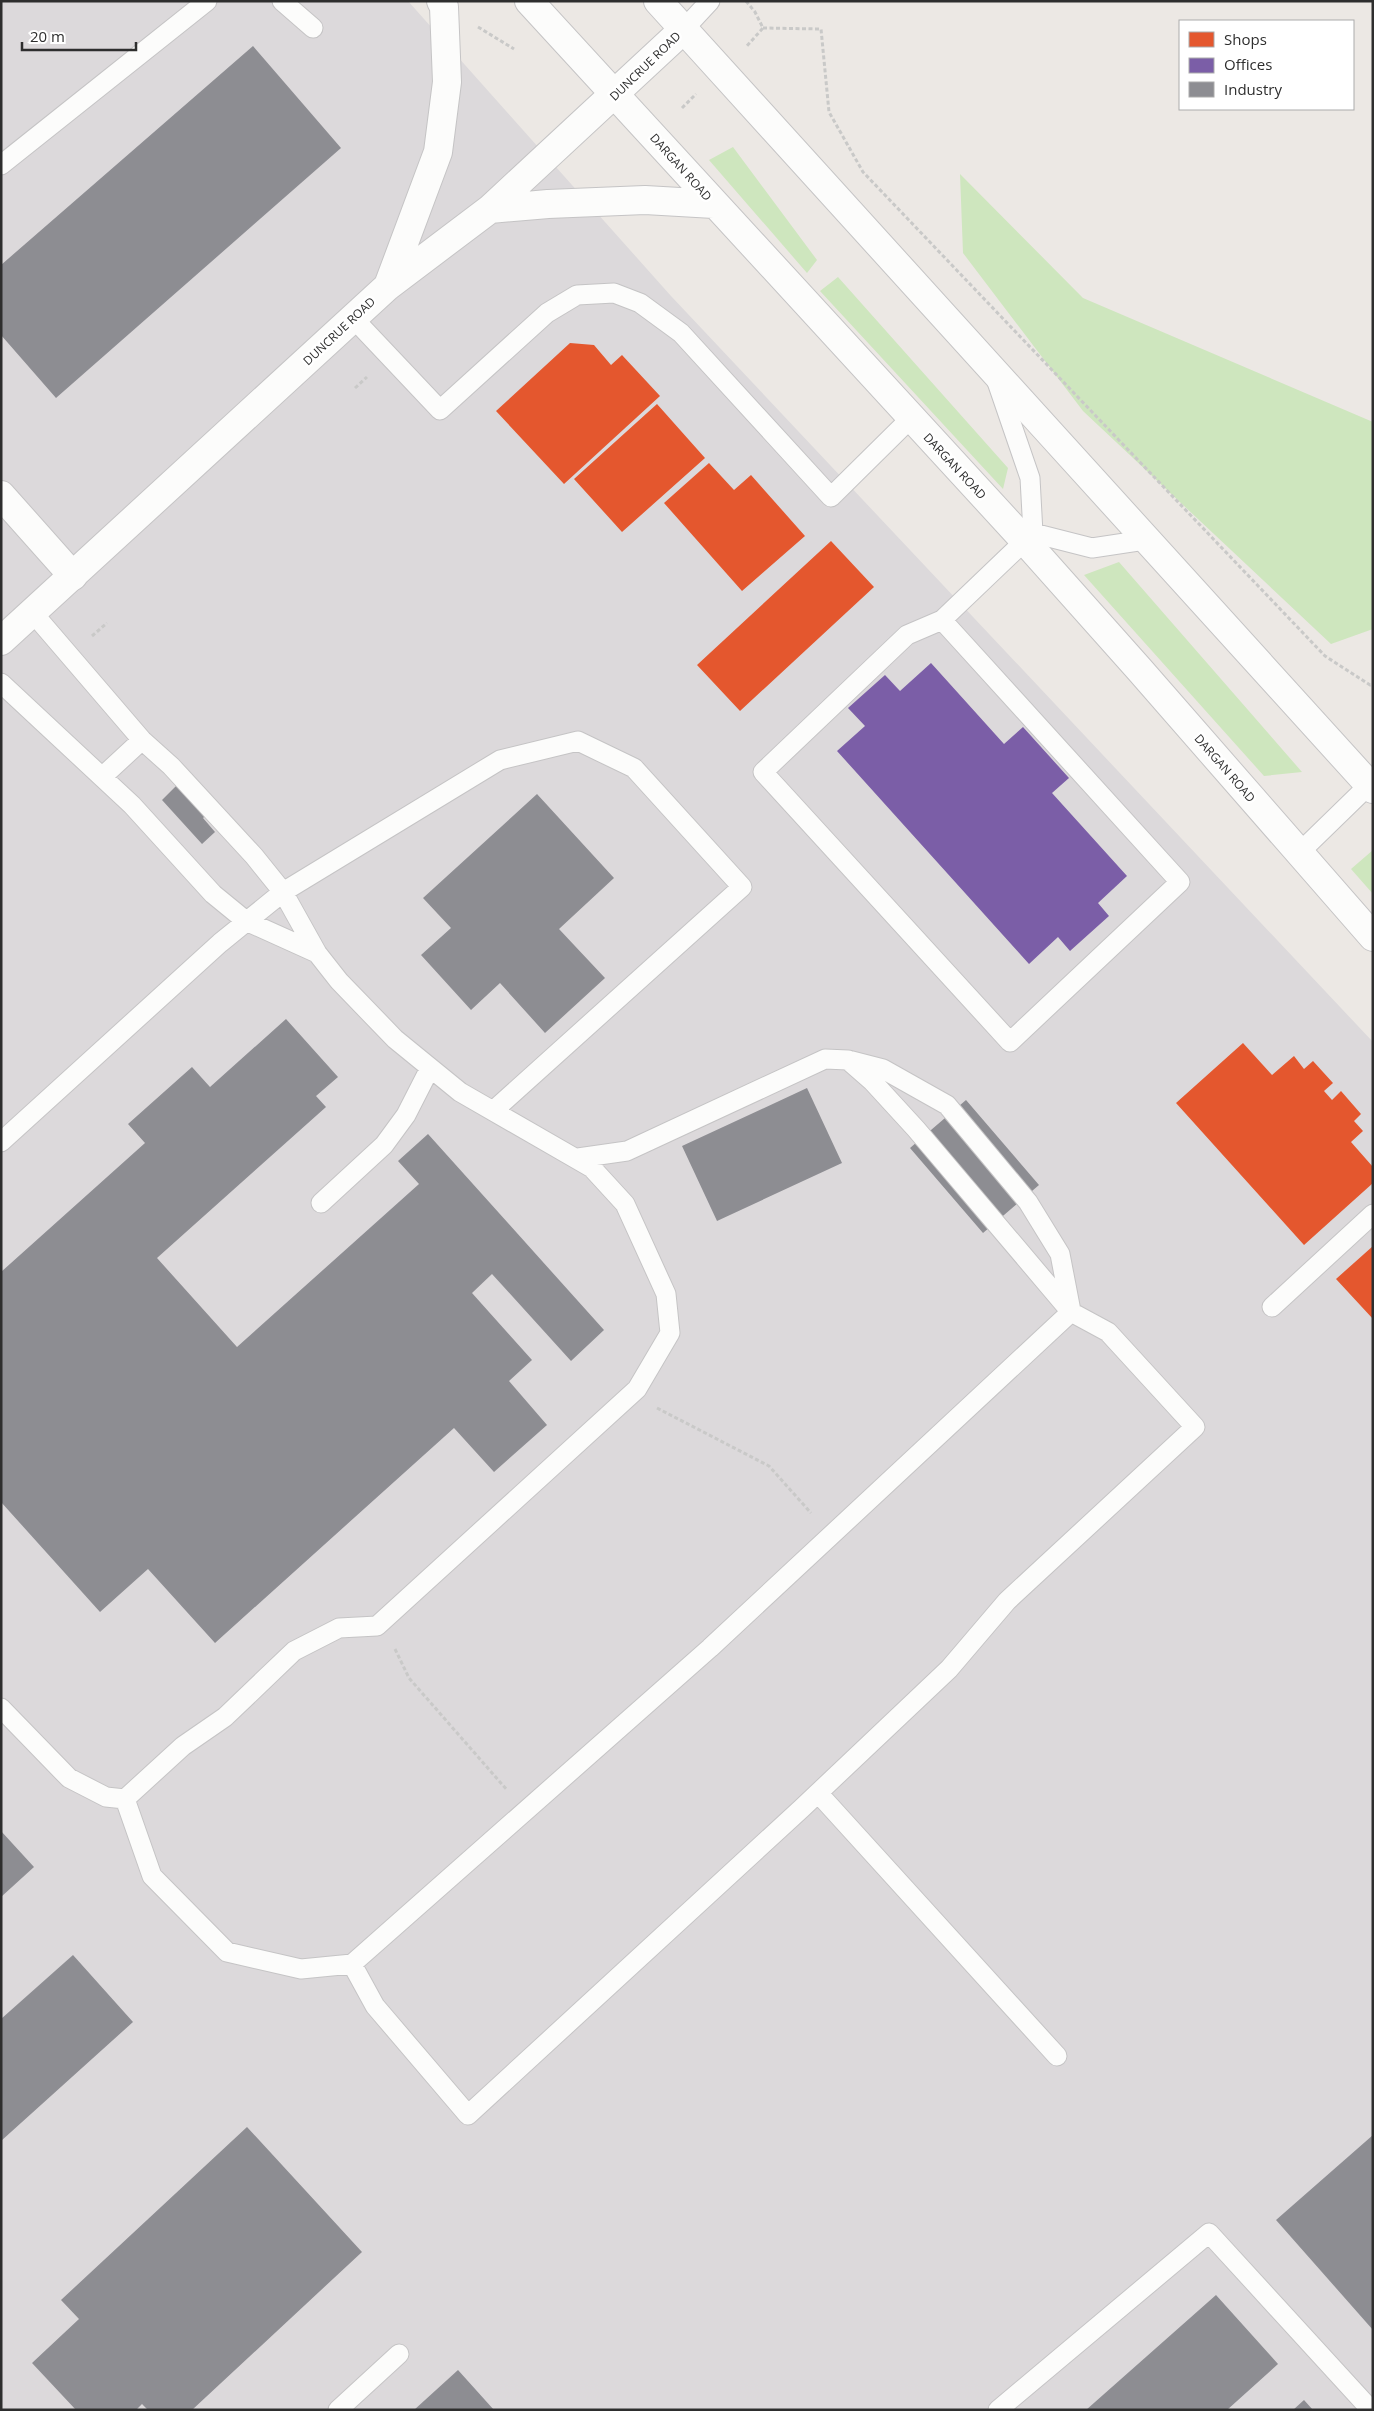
<svg xmlns="http://www.w3.org/2000/svg" width="1374" height="2411" font-family="'Open Sans',sans-serif">
  <style>
    .industrial { fill: #dcd9db }
    .green { fill: #cee6be }
    .shops { fill: #e4572e }
    .offices { fill: #7b5ea7 }
    .industry { fill: #8d8d92 }
    .lines { fill: none; stroke-linecap: round; stroke-linejoin: round }
    .lane-casing { stroke: #c5c4c5; stroke-width: 21 }
    .street-casing { stroke: #c5c4c5; stroke-width: 30 }
    .secondary-casing { stroke: #c5c4c5; stroke-width: 30 }
    .path { stroke: #c9c9c8; stroke-width: 3; stroke-dasharray: 4 2.5; stroke-linecap: butt }
    .lane { stroke: #fcfcfb; stroke-width: 19 }
    .street { stroke: #fcfcfb; stroke-width: 28 }
    .secondary { stroke: #fcfcfb; stroke-width: 28 }
    .labels { text-anchor: middle; dominant-baseline: central; stroke-width: 5; stroke-linejoin: round; paint-order: stroke }
    .street-label { font-size: 12px; fill: #2e2e2e; stroke: #fff }
  </style>
  <rect width="100%" height="100%" fill="#ece8e4"/>
  <!-- industrial -->
  <path class="industrial" d="M 1,1 L 408,1 L 671,296 L 1373,1042 L 1373,2410 L 1,2410 Z"/>
  <!-- green -->
  <path class="green" d="M 733,147 L 817,260 L 807,273 L 709,160 Z
    M 960,174 L 1083,298 L 1373,422 L 1373,629 L 1331,644 L 1083,411 L 963,253 Z
    M 838,277 L 1008,468 L 1003,489 L 820,291 Z
    M 1119,562 L 1302,772 L 1264,776 L 1084,575 Z
    M 1373,850 L 1373,894 L 1351,869 Z"/>
  <!-- shops -->
  <path class="shops" d="M 570,343 L 594,345 L 611,365 L 622,355 L 660,396 L 564,484 L 496,411 Z
    M 657,404 L 705,458 L 622,532 L 574,479 Z
    M 709,463 L 734,490 L 751,475 L 805,536 L 742,591 L 664,503 Z
    M 831,541 L 874,587 L 740,711 L 697,665 Z
    M 1243,1043 L 1272,1075 L 1294,1056 L 1304,1069 L 1313,1061 L 1333,1083 L 1324,1091 L 1332,1100 L 1341,1091 L 1361,1114 L 1354,1121 L 1363,1131 L 1351,1142 L 1373,1167 L 1373,1183 L 1304,1245 L 1176,1103 Z
    M 1373,1246 L 1373,1319 L 1336,1279 Z"/>
  <!-- offices -->
  <path class="offices" d="M 931,663 L 1004,744 L 1023,727 L 1069,778 L 1052,793 L 1127,876 L 1098,903 L 1109,916 L 1070,951 L 1058,937 L 1029,964 L 837,751 L 865,726 L 848,708 L 885,675 L 900,691 Z"/>
  <!-- industry -->
  <path class="industry" d="M 253,46 L 341,148 L 56,398 L 1,335 L 1,265 Z
    M 177,785 L 206,815 L 203,818 L 215,832 L 202,844 L 162,800 Z
    M 537,794 L 614,878 L 559,929 L 605,978 L 545,1033 L 500,983 L 471,1010 L 421,955 L 451,928 L 423,898 Z
    M 286,1019 L 338,1077 L 316,1096 L 326,1107 L 157,1258 L 237,1347 L 419,1184 L 398,1161 L 428,1134 L 604,1330 L 571,1361 L 492,1274 L 472,1293 L 532,1360 L 509,1381 L 547,1425 L 494,1472 L 454,1428 L 215,1643 L 148,1569 L 100,1612 L 1,1502 L 1,1272 L 145,1143 L 128,1124 L 192,1067 L 210,1087 Z
    M 807,1088 L 842,1163 L 717,1221 L 682,1146 Z
    M 966,1100 L 1039,1185 L 983,1233 L 910,1148 Z
    M 1,1831 L 34,1867 L 1,1897 Z
    M 73,1955 L 133,2022 L 1,2141 L 1,2019 Z
    M 247,2127 L 362,2252 L 192,2410 L 148,2410 L 142,2404 L 136,2410 L 76,2410 L 32,2363 L 79,2319 L 61,2300 Z
    M 1373,2135 L 1373,2330 L 1276,2220 Z
    M 1216,2295 L 1278,2364 L 1227,2410 L 1086,2410 Z
    M 458,2370 L 494,2410 L 414,2410 Z
    M 1304,2400 L 1313,2410 L 1293,2410 Z"/>
  <g class="lines">
    <defs>
      <path id="lane" d="M 282,1 L 313,28
        M 684,29 L 710,1
        M 1,165 L 207,1
        M 354,319 L 440,410 L 547,313 L 577,295 L 614,293 L 640,303 L 681,333 L 831,497 L 911,418
        M 1033,533 L 1092,548 L 1145,540
        M 942,620 L 1180,882 L 1010,1042 L 763,772 L 907,635 L 942,620 L 1033,533 L 1030,478 L 996,379
        M 1,683 L 132,805 L 213,894 L 246,921 L 317,953
        M 102,777 L 142,740
        M 1298,854 L 1373,781
        M 1,1142 L 220,943 L 283,892 L 500,760 L 578,741 L 634,768 L 742,887 L 493,1111
        M 578,1158 L 627,1151 L 825,1059 L 848,1060 L 883,1069 L 947,1105 L 1028,1202 L 1060,1254 L 1071,1311
        M 321,1203 L 384,1145 L 406,1115 L 430,1068
        M 1272,1307 L 1373,1214
        M 1,1708 L 69,1778 L 106,1797 L 125,1799 L 183,1746 L 225,1717 L 294,1651 L 339,1628 L 377,1626 L 637,1389 L 670,1333 L 666,1294 L 625,1204 L 592,1168 L 460,1092 L 395,1039 L 339,981 L 317,953 L 283,892 L 254,856 L 171,766 L 142,740 L 33,613
        M 818,1793 L 1057,2056
        M 125,1799 L 152,1876 L 227,1952 L 301,1969 L 352,1964 L 710,1648 L 1071,1312
        M 352,1964 L 375,2006 L 468,2115 L 801,1809 L 949,1669 L 1007,1601 L 1195,1427 L 1108,1332 L 1071,1312 L 916,1129 L 872,1081 L 848,1060
        M 338,2410 L 399,2354
        M 998,2410 L 1209,2233 L 1371,2410"/>
      <path id="street" d="M 1,495 L 73,576"/>
      <path id="secondary" d="M 529,1 L 1025,541 L 1139,669 L 1373,937
        M 658,1 L 1373,789
        M 490,209 L 548,204 L 645,200 L 714,204
        M 388,286 L 438,152 L 447,82 L 444,7 L 441,1
        M 1,641 L 388,286 L 490,209 L 684,29"/>
    </defs>
    <!-- lane casing -->
    <use href="#lane" class="lane-casing"/>
    <!-- street casing -->
    <use href="#street" class="street-casing"/>
    <!-- secondary casing -->
    <use href="#secondary" class="secondary-casing"/>
    <!-- path -->
    <path class="path" d="M 746,1 L 755,12 L 763,28 L 746,47
      M 478,27 L 514,49
      M 763,28 L 821,29 L 829,112 L 863,172 L 1325,656 L 1370,685 L 1373,684
      M 682,108 L 696,94
      M 355,388 L 367,377
      M 92,636 L 107,623
      M 657,1408 L 769,1466 L 811,1513
      M 395,1649 L 409,1678 L 507,1790"/>
    <!-- lane -->
    <use href="#lane" class="lane"/>
    <!-- street -->
    <use href="#street" class="street"/>
    <!-- secondary -->
    <use href="#secondary" class="secondary"/>
  </g>
  <g class="labels">
    <!-- street labels -->
    <g class="street-label">
      <text transform="translate(645 66) rotate(-44)">DUNCRUE ROAD</text>
      <text transform="translate(681 167) rotate(48)">DARGAN ROAD</text>
      <text transform="translate(339 331) rotate(-43)">DUNCRUE ROAD</text>
      <text transform="translate(955 466) rotate(47)">DARGAN ROAD</text>
      <text transform="translate(1225 768) rotate(49)">DARGAN ROAD</text>
    </g>
  </g>
  <!-- border -->
  <rect width="1374" height="2411" fill="none" stroke="#2e2e2e" stroke-width="5"/>
  <!-- legend -->
  <rect x="1179" y="20" width="175" height="90" fill="#ffffff" stroke="#ababab"/>
  <rect x="1189" y="32" width="25" height="15" fill="#e4572e" stroke="#ababab"/>
  <text x="1224" y="45" font-size="15" fill="#2e2e2e">Shops</text>
  <rect x="1189" y="58" width="25" height="15" fill="#7b5ea7" stroke="#ababab"/>
  <text x="1224" y="70" font-size="15" fill="#2e2e2e">Offices</text>
  <rect x="1189" y="82" width="25" height="15" fill="#8d8d92" stroke="#ababab"/>
  <text x="1224" y="95" font-size="15" fill="#2e2e2e">Industry</text>
  <!-- scale -->
  <path d="M22 42v8h114v-8" fill="none" stroke="#2e2e2e" stroke-width="2.5"/>
  <text x="30" y="42" font-size="15" fill="#2e2e2e" stroke="#ffffff" stroke-width="4" paint-order="stroke">20 m</text>
</svg>
